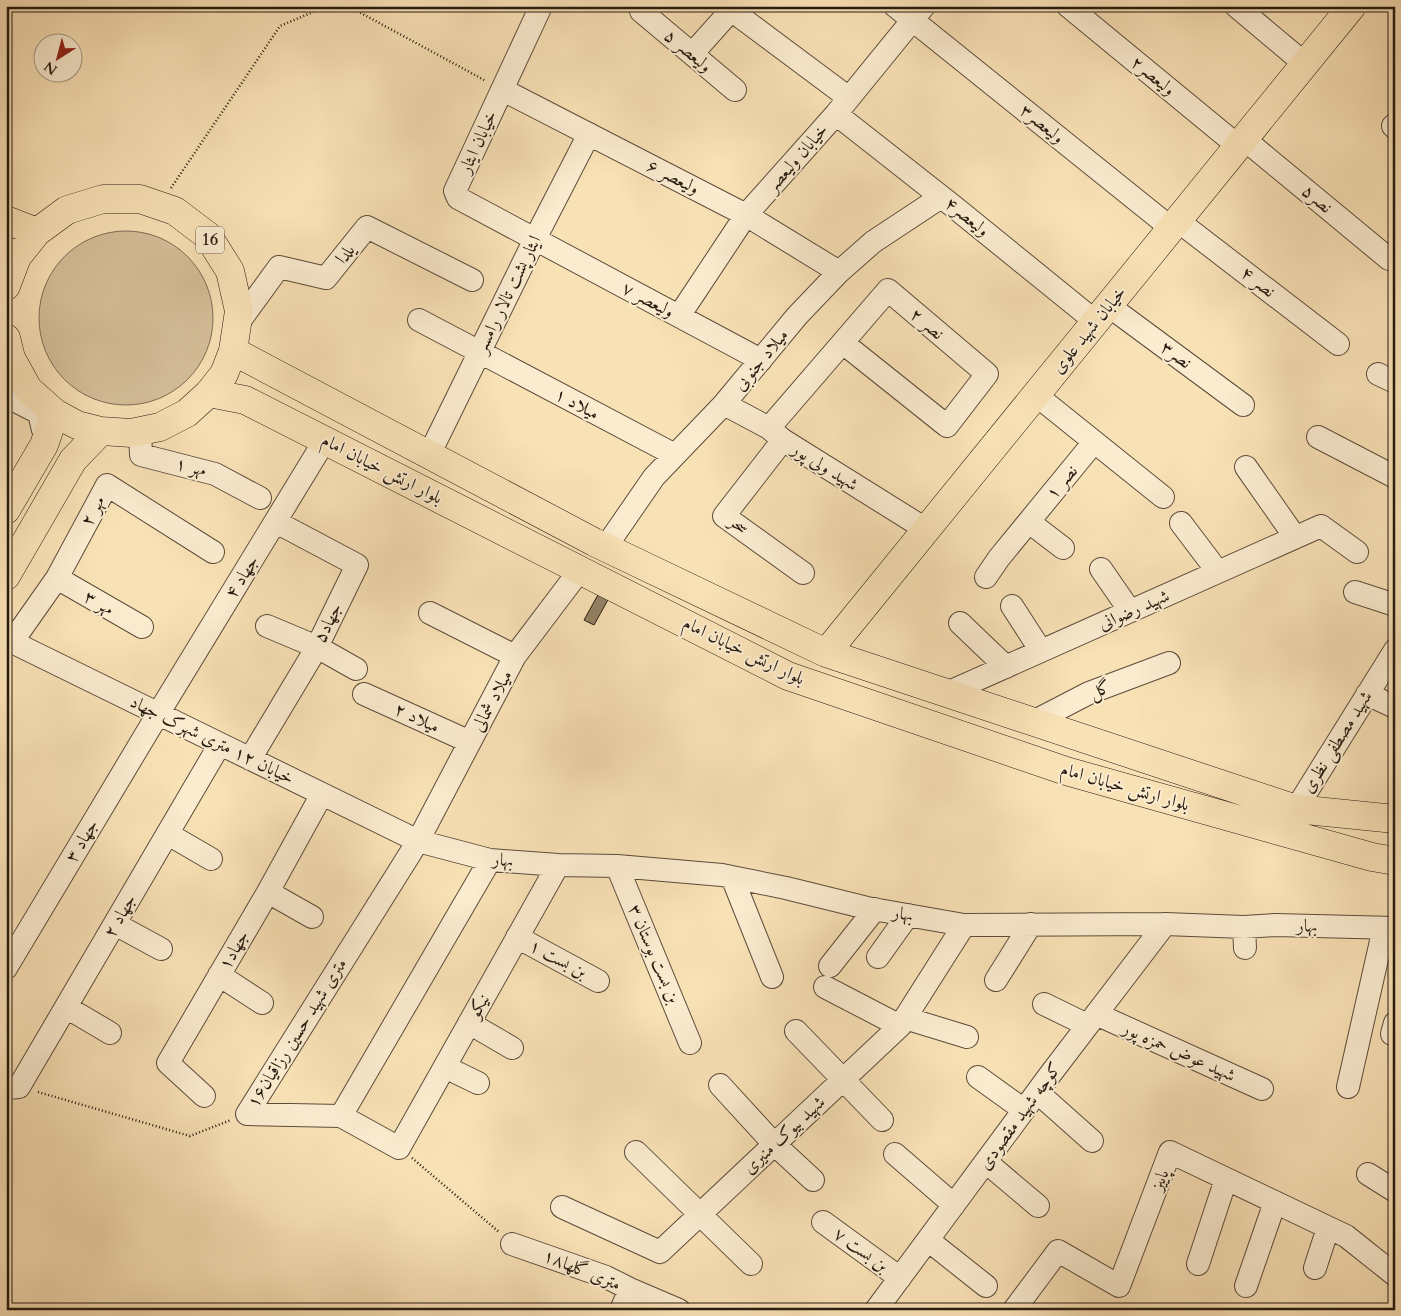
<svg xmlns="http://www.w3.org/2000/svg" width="1401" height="1316" font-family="Cardo,Amiri,serif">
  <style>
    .green { fill: #d5bf9a; stroke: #7e6d55 }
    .building { fill: #948266; stroke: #261b10 }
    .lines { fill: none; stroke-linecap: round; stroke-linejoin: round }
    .minor-casing { stroke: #5b4c3a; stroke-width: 24 }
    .major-casing { stroke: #261b10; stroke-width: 29 }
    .highway-casing { stroke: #261b10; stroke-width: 29 }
    .path { stroke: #261b10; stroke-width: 2.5; stroke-dasharray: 1 2.5; stroke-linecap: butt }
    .minor { stroke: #fbecd0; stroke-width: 22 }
    .major { stroke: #f9e1b6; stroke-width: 28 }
    .highway { stroke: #f9e1b6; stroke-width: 28 }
    .labels { text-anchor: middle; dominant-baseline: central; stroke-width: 4; stroke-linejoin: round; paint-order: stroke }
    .shield { fill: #fbecd0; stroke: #665a4a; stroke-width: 1 }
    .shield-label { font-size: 16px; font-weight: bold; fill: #261b10 }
    .street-label { font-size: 18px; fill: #261b10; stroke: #fbecd0 }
  </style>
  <rect width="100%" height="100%" fill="#f9e1b6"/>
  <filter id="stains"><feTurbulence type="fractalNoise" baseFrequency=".004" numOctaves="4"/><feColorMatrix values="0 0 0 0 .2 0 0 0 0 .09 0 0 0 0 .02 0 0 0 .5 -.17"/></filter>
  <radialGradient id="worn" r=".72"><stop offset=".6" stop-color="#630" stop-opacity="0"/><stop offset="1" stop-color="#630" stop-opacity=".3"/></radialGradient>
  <!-- green -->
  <path class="green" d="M39 318a87 87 0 1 1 174 0a87 87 0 1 1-174 0Z"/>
  <!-- building -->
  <path class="building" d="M 599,593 L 609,598 L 594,625 L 584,620 Z"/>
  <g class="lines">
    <defs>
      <path id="minor" d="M 541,6 L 455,191 L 458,198 L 761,360
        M 895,6 L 1171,228
        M 1068,6 L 1238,146
        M 1236,6 L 1305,64
        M 731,10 L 849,98
        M 641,11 L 735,90
        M 692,54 L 735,6
        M 503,90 L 746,215 L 839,272
        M 836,114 L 953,206 L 1096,322
        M 1395,124 L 1393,126 L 1395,128
        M 1244,139 L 1389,259
        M 1178,221 L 1338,344
        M 1109,306 L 1243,405
        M 679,316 L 746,215 L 836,114 L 924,6
        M 419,320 L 675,455
        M 236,326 L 279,267 L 326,278 L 367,227 L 472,280
        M 1378,374 L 1395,382
        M 1036,395 L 1163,497
        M 6,396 L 39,413 L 43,430
        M 724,404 L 769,428 L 783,440 L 927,530
        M 769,428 L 888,290 L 987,374 L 947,426 L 843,343
        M 140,431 L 141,455 L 215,474 L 260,498
        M 1318,437 L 1395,477
        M 783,440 L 724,516 L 803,573
        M 429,455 L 535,239 L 589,134
        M 1246,467 L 1295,537
        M 1029,522 L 1063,548
        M 1181,523 L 1218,572
        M 605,548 L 654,477 L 724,404 L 797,316 L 839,272 L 873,242 L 941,197
        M 1101,569 L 1130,611
        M 986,577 L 999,558 L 1094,442
        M 57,578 L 142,627
        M 1355,592 L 1395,605
        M 1012,606 L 1041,651
        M 430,613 L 515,656
        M 960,623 L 1006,667
        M 267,626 L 317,647 L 356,669
        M 6,639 L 418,841 L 490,860 L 558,865 L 617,866 L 722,875 L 786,888 L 867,908 L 964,925 L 1165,924 L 1244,927 L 1275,925 L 1395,928
        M 12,642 L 57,578 L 107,485 L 213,552
        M 947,693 L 1321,526 L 1357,552
        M 364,694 L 470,742
        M 1367,694 L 1395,707
        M 1033,722 L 1089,693 L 1169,663
        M 250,759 L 317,647 L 357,565 L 276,522
        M 1296,809 L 1395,650
        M 168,834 L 211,859
        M 558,865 L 399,1148 L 341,1116 L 247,1114 L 418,841 L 515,656 L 580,570
        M 617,866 L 690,1043
        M 732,877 L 772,977
        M 268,892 L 312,917
        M 115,924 L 161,949
        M 1244,927 L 1245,948
        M 517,937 L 598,981
        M 878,957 L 908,915
        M 830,966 L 875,909
        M 6,968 L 158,714 L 325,440
        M 219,975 L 262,1003
        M 996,980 L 1031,924
        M 825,987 L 900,1026
        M 1044,1004 L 1087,1025
        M 66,1007 L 110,1033
        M 1096,1014 L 1262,1089
        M 905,1018 L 967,1037
        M 469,1023 L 512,1048
        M 796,1031 L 882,1120
        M 1392,1034 L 1395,1023
        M 445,1067 L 478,1083
        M 978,1077 L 1024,1110
        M 720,1085 L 774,1144 L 813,1180
        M 1348,1087 L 1384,928
        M 6,1088 L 19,1087 L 220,744
        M 1037,1092 L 1092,1141
        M 204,1096 L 168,1063 L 268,892 L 322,794
        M 341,1116 L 490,860
        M 636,1152 L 751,1264
        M 895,1154 L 954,1205
        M 986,1162 L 1038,1206
        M 1368,1174 L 1395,1191
        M 562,1207 L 660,1252 L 900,1026 L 964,925
        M 823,1222 L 900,1278
        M 928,1240 L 986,1286
        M 512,1244 L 606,1277 L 630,1289 L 679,1310
        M 1198,1264 L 1226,1179
        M 1315,1268 L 1328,1228
        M 1246,1286 L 1275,1202
        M 621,1310 L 630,1289
        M 876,1310 L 1049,1076 L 1165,924
        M 1014,1310 L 1058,1251 L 1119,1286 L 1170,1152 L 1346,1236 L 1395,1275"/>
      <path id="major" d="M 233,351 L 594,542 L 826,653 L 1296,809 L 1395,819
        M 209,393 L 245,400 L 788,676 L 1066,771 L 1372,857 L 1395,861
        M 826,653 L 1352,6"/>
      <path id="highway" d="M 6,220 L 37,232
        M 6,286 L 17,257 L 37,232 L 67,210 L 103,199 L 140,199 L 175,211 L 208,236 L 230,271 L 239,311 L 233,351 L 224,374 L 209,393 L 187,413 L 160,427 L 131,433 L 101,431 L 77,425 L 55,413 L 28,389 L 11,358 L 6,338
        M 6,510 L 44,445 L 55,413
        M 6,576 L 73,460 L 101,431"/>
    </defs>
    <!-- minor casing -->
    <use href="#minor" class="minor-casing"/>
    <!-- major casing -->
    <use href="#major" class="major-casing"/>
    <!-- highway casing -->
    <use href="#highway" class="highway-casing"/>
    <!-- path -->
    <path class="path" d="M 348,6 L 486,81
      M 171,188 L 280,26 L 327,6
      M 38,1092 L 190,1136 L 231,1120
      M 412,1158 L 499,1232"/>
    <!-- minor -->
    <use href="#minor" class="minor"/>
    <!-- major -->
    <use href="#major" class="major"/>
    <!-- highway -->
    <use href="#highway" class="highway"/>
  </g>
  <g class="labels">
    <!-- shield labels -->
    <rect class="shield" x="196" y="226.5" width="28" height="27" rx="4"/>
    <g class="shield-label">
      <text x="210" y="240">16</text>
    </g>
    <!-- street labels -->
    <g class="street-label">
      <text transform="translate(688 51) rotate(40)">ولیعصر ۵</text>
      <text transform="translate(1153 76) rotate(39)">ولیعصر۲</text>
      <text transform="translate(1042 124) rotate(39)">ولیعصر۳</text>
      <text transform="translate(478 142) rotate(-65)">خیابان ایثار</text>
      <text transform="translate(797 158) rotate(-49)">خیابان ولیعصر</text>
      <text transform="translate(673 177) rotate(27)">ولیعصر ۶</text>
      <text transform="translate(1317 199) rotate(40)">نصر۵</text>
      <text transform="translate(967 217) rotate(39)">ولیعصر۴</text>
      <text transform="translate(345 254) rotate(-51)">یلدا</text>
      <text transform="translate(1258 282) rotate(38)">نصر ۴</text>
      <text transform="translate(508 294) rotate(-64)">ایثار پشت تالار رامسر</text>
      <text transform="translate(648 300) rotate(28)">ولیعصر ۷</text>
      <text transform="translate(927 324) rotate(40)">نصر ۲</text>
      <text transform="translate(1089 330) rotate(-51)">خیابان شهید علوی</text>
      <text transform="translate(1176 355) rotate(36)">نصر۳</text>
      <text transform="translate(761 360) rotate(-50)">میلاد جنوبی</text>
      <text transform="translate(577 404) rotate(28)">میلاد ۱</text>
      <text transform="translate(191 467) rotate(14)">مهر ۱</text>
      <text transform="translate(825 467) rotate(32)">شهید ولی پور</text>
      <text transform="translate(382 469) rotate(27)">بلوار ارتش خیابان امام</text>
      <text transform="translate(1062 482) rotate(-50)">نصر ۱</text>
      <text transform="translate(93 511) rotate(-62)">مهر ۲</text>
      <text transform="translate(739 525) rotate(40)">سحر</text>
      <text transform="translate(242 577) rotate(-58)">جهاد ۴</text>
      <text transform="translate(99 603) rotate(30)">مهر ۳</text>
      <text transform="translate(1134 610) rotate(-24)">شهید رضوانی</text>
      <text transform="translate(328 623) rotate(-64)">جهاد۵</text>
      <text transform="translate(744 651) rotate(26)">بلوار ارتش خیابان امام</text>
      <text transform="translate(1100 690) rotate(-22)">گل</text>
      <text transform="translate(492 701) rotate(-62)">میلاد شمالی</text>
      <text transform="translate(417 718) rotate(25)">میلاد ۲</text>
      <text transform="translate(212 740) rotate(26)">خیابان ۱۲ متری شهرک جهاد</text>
      <text transform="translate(1337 742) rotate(-58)">شهید مصطفی نظری</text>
      <text transform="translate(1125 787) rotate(16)">بلوار ارتش خیابان امام</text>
      <text transform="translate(82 841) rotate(-59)">جهاد ۳</text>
      <text transform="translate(503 860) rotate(6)">بهار</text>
      <text transform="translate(903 914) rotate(10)">بهار</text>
      <text transform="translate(120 916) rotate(-60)">جهاد ۲</text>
      <text transform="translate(1307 926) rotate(1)">بهار</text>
      <text transform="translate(234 950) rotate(-60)">جهاد۱</text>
      <text transform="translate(654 954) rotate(67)">بن بست بوستان ۳</text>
      <text transform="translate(558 959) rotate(28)">بن بست ۱</text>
      <text transform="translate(479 1006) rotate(-61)">نیکو</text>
      <text transform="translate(297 1033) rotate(-58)">۱۶متری شهید حسین رزاقیان</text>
      <text transform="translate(1179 1052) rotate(24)">شهید عوض حمزه پور</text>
      <text transform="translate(1020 1116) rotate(-54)">کوچه شهید مقصودی</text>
      <text transform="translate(784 1135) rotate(-43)">شهید بیوک منیری</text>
      <text transform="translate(1160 1180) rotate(-69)">پاییز</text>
      <text transform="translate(861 1250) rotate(36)">بن بست ۷</text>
      <text transform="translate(582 1270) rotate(22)">۱۸متری گلها</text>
    </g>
  </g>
  <!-- margin -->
  <rect width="1401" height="1316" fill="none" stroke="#f9e1b6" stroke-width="25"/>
  <rect x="8" y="8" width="1386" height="1301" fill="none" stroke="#261b10" stroke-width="2.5"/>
  <rect x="12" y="12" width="1376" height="1291" fill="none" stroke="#261b10"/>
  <!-- north arrow -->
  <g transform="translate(58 58) rotate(216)"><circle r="24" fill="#fbecd0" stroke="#a69883"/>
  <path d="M0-4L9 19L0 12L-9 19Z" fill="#8f2418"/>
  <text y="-8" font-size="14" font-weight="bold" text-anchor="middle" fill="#261b10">N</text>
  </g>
  <rect width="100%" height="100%" filter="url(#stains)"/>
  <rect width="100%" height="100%" fill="url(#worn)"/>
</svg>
